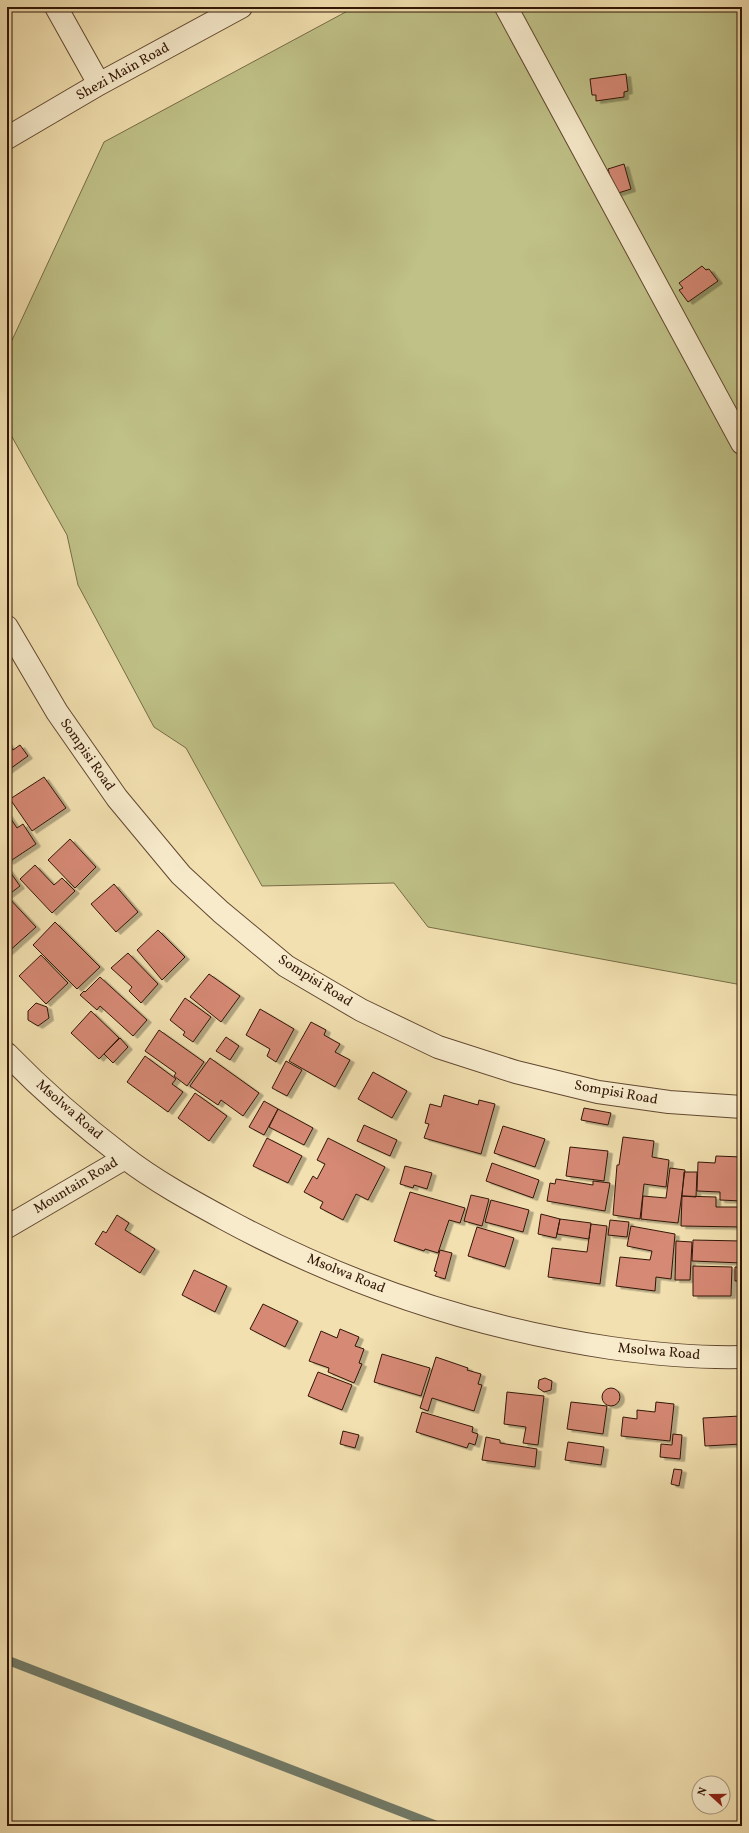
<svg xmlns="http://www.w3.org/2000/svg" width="749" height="1833" font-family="Vollkorn,serif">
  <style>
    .green { fill: #bfc187; stroke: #786c46 }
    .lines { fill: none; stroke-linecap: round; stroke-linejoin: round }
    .stream { stroke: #717a68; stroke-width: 9 }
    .building { fill: #d68974; stroke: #321606; filter: url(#shadow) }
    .minor-casing { stroke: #624830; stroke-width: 24 }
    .minor { stroke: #f7ebcc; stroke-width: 22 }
    .labels { text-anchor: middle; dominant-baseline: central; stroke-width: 3; stroke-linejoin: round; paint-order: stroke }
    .street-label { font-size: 14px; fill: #321606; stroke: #f7ebcc }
  </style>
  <defs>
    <filter id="shadow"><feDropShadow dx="4.5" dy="2.5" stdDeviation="0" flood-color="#0004"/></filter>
  </defs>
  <rect width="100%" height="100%" fill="#f2e0b0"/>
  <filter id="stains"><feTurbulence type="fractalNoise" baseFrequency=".005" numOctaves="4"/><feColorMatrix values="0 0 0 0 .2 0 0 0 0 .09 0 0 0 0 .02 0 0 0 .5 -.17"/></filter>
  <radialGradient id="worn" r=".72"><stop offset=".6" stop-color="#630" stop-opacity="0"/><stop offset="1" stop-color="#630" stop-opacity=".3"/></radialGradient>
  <!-- green -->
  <path class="green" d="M 355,7 L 742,7 L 742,985 L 428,927 L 394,883 L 262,886 L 186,748 L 154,727 L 78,585 L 67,535 L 7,428 L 7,351 L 104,142 Z"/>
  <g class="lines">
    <!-- stream -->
    <path class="stream" d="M 7,1660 L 438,1826"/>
  </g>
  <!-- building -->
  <path class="building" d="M 626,74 L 628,91 L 624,92 L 624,97 L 596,101 L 596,95 L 592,95 L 590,79 Z
    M 624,164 L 631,189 L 615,194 L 608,169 Z
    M 702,266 L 706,270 L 709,269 L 718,281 L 688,302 L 679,290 L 683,288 L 679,283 Z
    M 7,742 L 13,750 L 20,745 L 28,756 L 7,771 Z
    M 44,777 L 66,808 L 32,831 L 10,799 Z
    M 7,813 L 17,828 L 23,824 L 36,844 L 9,862 L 7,858 Z
    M 70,839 L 96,867 L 75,888 L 48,860 Z
    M 35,865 L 54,885 L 62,878 L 75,891 L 52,913 L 20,879 Z
    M 8,869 L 20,886 L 7,896 L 7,870 Z
    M 114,884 L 138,912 L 116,932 L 91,904 Z
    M 7,896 L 36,927 L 7,953 Z
    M 55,922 L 100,967 L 77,989 L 33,945 Z
    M 158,930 L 185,957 L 162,980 L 137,950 Z
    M 128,953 L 158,984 L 141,1003 L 129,991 L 132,987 L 111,968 Z
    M 41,955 L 68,983 L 46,1004 L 19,976 Z
    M 209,974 L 240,996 L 221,1022 L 190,997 Z
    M 100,977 L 147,1020 L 133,1036 L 100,1006 L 97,1010 L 80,995 L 84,991 L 85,992 Z
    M 185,998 L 211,1017 L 193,1042 L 183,1035 L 185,1032 L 170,1020 Z
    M 36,1003 L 47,1007 L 49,1018 L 38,1026 L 28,1020 L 28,1011 Z
    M 260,1009 L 294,1029 L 276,1062 L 267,1056 L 270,1049 L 246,1035 Z
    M 91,1011 L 119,1038 L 99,1059 L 71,1033 Z
    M 311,1022 L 326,1030 L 324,1035 L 340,1044 L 335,1052 L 350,1060 L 335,1087 L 289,1061 Z
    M 159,1030 L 204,1062 L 187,1086 L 174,1076 L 176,1073 L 145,1051 Z
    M 226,1037 L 239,1046 L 230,1060 L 216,1051 Z
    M 120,1038 L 128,1047 L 113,1063 L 104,1054 Z
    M 145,1056 L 176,1079 L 172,1084 L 183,1092 L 168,1112 L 127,1082 Z
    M 210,1058 L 259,1093 L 243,1116 L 221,1100 L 218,1105 L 190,1086 Z
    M 286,1061 L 302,1070 L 287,1096 L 272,1088 Z
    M 373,1072 L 407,1091 L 392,1118 L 358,1099 Z
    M 195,1093 L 227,1116 L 209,1141 L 178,1118 Z
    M 444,1095 L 478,1105 L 479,1100 L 495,1104 L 481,1154 L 424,1138 L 429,1124 L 425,1123 L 430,1104 L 441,1107 Z
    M 264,1101 L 278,1109 L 264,1135 L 249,1127 Z
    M 584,1108 L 611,1113 L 608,1125 L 581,1120 Z
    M 278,1109 L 313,1128 L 304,1145 L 269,1127 Z
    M 364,1125 L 397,1140 L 390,1156 L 357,1141 Z
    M 503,1126 L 545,1139 L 535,1167 L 494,1153 Z
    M 623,1137 L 654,1141 L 652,1157 L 669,1160 L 666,1187 L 644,1184 L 640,1219 L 613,1215 L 617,1165 L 619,1165 Z
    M 267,1138 L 302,1156 L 288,1183 L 253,1166 Z
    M 328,1138 L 385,1167 L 368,1200 L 356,1194 L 343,1220 L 320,1208 L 323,1202 L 304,1192 L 313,1176 L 317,1179 L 325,1164 L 317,1160 Z
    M 570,1147 L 608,1151 L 604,1181 L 566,1176 Z
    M 716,1156 L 742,1157 L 742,1201 L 720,1200 L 720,1192 L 697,1191 L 698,1162 L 715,1163 Z
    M 492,1163 L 539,1180 L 533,1198 L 486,1181 Z
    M 405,1166 L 432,1173 L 427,1189 L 414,1185 L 413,1188 L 400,1184 Z
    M 670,1168 L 685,1170 L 678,1223 L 641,1219 L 643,1196 L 666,1198 Z
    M 684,1172 L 697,1172 L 696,1197 L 682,1196 Z
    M 556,1179 L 593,1185 L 593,1181 L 610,1183 L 605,1211 L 547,1201 L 550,1183 L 555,1184 Z
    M 410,1192 L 465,1208 L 460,1223 L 449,1220 L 438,1253 L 425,1249 L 424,1251 L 394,1241 Z
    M 471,1195 L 489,1199 L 482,1226 L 464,1221 Z
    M 682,1196 L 716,1197 L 716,1207 L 742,1207 L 742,1227 L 681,1226 Z
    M 491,1200 L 529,1210 L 523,1232 L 485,1222 Z
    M 541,1214 L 560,1219 L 556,1238 L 538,1234 Z
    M 117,1215 L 129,1223 L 125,1230 L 155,1249 L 140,1273 L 95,1244 L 103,1231 L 106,1233 Z
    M 560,1219 L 591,1223 L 589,1239 L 557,1234 Z
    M 610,1220 L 629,1222 L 627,1237 L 608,1235 Z
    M 591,1224 L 607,1226 L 600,1284 L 548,1277 L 552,1248 L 587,1252 Z
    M 631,1226 L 675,1234 L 671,1279 L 656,1277 L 655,1291 L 616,1286 L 620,1257 L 650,1260 L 652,1251 L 627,1246 Z
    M 477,1227 L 514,1238 L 505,1267 L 468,1256 Z
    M 693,1240 L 742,1241 L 742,1263 L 692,1261 Z
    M 676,1241 L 692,1242 L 690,1280 L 675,1280 Z
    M 440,1250 L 452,1253 L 445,1279 L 435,1276 L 437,1272 L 434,1271 Z
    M 693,1266 L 732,1267 L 731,1296 L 693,1296 Z
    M 735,1267 L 742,1267 L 742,1281 L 735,1281 Z
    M 194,1270 L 227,1286 L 215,1312 L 182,1295 Z
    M 263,1304 L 298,1321 L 285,1347 L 250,1329 Z
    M 340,1329 L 359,1337 L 355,1346 L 364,1349 L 359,1363 L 362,1364 L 354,1383 L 328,1372 L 329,1368 L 309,1361 L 321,1331 L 337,1338 Z
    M 382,1354 L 430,1368 L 421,1396 L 374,1382 Z
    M 436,1357 L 468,1368 L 467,1370 L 481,1374 L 478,1384 L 482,1385 L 474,1411 L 432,1398 L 428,1411 L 420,1408 Z
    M 318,1372 L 352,1385 L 342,1410 L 308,1396 Z
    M 545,1378 L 552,1381 L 551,1390 L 544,1392 L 538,1388 L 539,1380 Z
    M602 1397a9 9 0 1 1 18 0a9 9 0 1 1-18 0Z
    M 507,1392 L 544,1396 L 538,1445 L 523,1443 L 526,1427 L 504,1424 Z
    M 571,1402 L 607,1406 L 603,1434 L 567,1429 Z
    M 656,1402 L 674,1404 L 670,1441 L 621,1436 L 623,1417 L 637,1419 L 637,1410 L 655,1412 Z
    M 422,1412 L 473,1427 L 472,1432 L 478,1434 L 475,1445 L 469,1443 L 467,1448 L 416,1432 Z
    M 740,1416 L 742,1444 L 705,1446 L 703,1418 Z
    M 343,1431 L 359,1435 L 355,1448 L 340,1444 Z
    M 673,1434 L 682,1435 L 680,1459 L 660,1457 L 661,1444 L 672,1445 Z
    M 486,1437 L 500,1440 L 500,1443 L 537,1449 L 535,1467 L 482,1460 Z
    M 568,1442 L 604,1447 L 601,1465 L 565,1460 Z
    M 674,1469 L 682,1470 L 679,1486 L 671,1484 Z"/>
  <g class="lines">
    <defs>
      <path id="minor" d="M 56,7 L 99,84
        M 506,7 L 742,443
        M 7,138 L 99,84 L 241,7
        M 7,627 L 57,712 L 117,798 L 181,875 L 221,912 L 286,966 L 361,1010 L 438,1047 L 516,1072 L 598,1092 L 669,1102 L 742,1107
        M 7,1054 C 43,1091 82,1125 124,1157 C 155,1181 190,1200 225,1219 C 345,1284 476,1328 611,1348 C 654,1354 698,1358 742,1357
        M 7,1227 L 125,1158"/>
    </defs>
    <!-- minor casing -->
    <use href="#minor" class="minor-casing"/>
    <!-- minor -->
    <use href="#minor" class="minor"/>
  </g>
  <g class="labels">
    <!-- street labels -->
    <g class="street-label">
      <text transform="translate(123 72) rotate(-29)">Shezi Main Road</text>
      <text transform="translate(87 755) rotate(55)">Sompisi Road</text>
      <text transform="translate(315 981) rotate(32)">Sompisi Road</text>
      <text transform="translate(616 1093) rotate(10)">Sompisi Road</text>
      <text transform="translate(69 1110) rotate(41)">Msolwa Road</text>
      <text transform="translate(76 1186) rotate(-31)">Mountain Road</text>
      <text transform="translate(346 1274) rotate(22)">Msolwa Road</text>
      <text transform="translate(659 1352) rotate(5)">Msolwa Road</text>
    </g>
  </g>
  <!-- margin -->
  <rect width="749" height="1833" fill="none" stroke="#f2e0b0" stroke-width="24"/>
  <rect x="8" y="8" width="733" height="1817" fill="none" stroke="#321606" stroke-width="2"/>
  <rect x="12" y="12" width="725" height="1809" fill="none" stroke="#321606"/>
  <!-- north arrow -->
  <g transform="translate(711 1795) rotate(291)"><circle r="19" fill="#f7ebcc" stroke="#a8967d"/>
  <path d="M0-3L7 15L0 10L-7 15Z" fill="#8f2418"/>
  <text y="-6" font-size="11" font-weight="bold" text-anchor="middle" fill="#321606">N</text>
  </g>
  <rect width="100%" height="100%" filter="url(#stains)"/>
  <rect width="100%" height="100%" fill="url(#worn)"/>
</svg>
